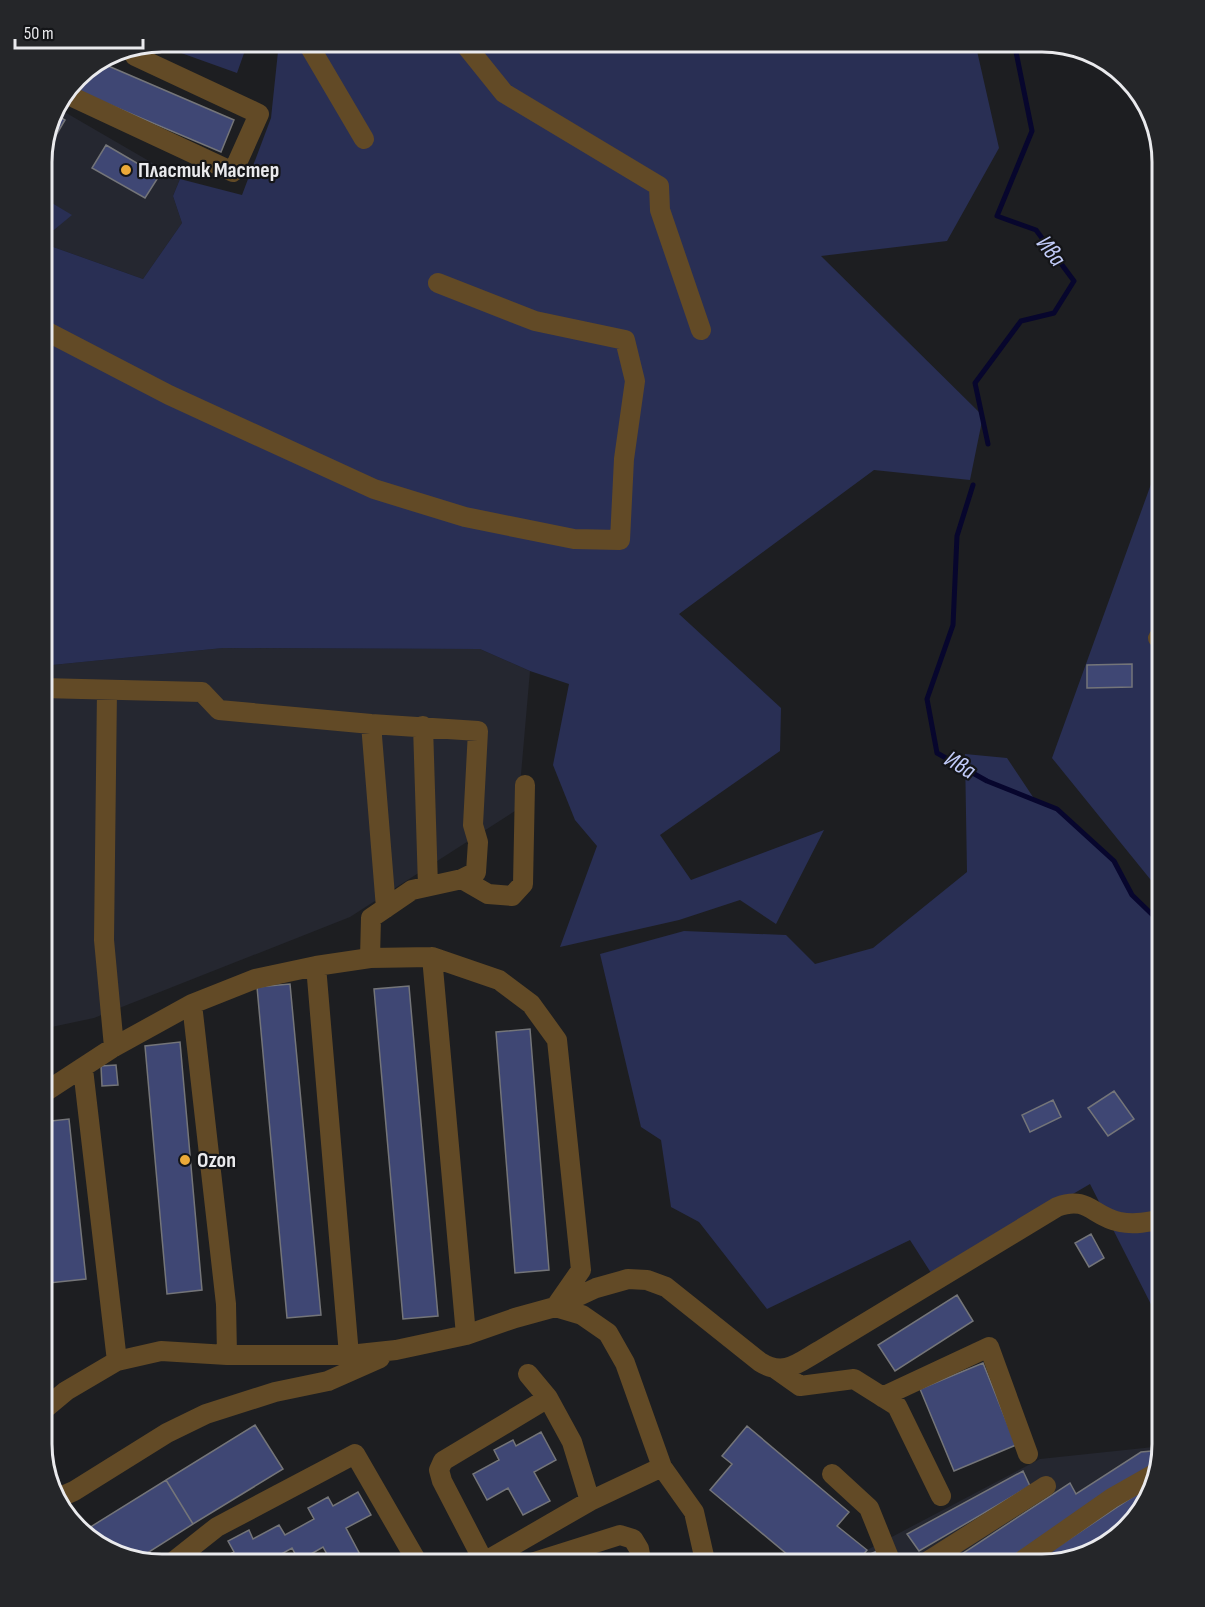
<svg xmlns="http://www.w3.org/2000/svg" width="1205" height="1607" font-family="'Sofia Sans Condensed',sans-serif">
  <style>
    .built { fill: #252730 }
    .green { fill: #292f54 }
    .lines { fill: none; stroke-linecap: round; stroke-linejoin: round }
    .stream { stroke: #07062d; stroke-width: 5 }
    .building { fill: #3f4774; stroke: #747579; stroke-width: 1.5 }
    .minor { stroke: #624a26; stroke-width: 20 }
    .poi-dot { fill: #eba939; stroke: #141518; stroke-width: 2 }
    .labels { text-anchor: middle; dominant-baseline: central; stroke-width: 4.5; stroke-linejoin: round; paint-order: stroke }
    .poi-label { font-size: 22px; font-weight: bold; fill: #eaeaed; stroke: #141518; text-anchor: start }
    .water-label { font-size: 24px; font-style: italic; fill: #c1cbf8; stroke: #141518 }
    .rim { fill: none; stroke: #eaeaed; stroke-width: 3 }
  </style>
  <rect width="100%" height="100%" fill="#1d1e21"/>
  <!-- built -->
  <path class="built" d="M 56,107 L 180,179 L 173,196 L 182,223 L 143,279 L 42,243 L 42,232 L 54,230 L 71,215 L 42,197 L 42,154 Z
    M 223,648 L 480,649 L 530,671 L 518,809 L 350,917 L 94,1018 L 42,1029 L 42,666 Z
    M 1163,1446 L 1147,1504 L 1109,1545 L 1043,1565 L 855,1565 L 867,1550 L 1040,1459 Z"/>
  <!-- green -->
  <path class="green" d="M 163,42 L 248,42 L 237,73 L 156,44 Z
    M 279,42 L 975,42 L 999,148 L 947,241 L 821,256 L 983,416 L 970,480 L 874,470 L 679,614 L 781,708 L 780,751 L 660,835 L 691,880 L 824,830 L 776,924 L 740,900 L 679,920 L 560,947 L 597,846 L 575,820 L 553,765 L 569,684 L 530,671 L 480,649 L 223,648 L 42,666 L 42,243 L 143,279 L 182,223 L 173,196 L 180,179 L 242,195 L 271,118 Z
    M 42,197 L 72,215 L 54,230 L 42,232 Z
    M 1163,451 L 1163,895 L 1052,758 Z
    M 965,754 L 1007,758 L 1035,800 L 1057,809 L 1114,861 L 1132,895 L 1163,925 L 1163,1328 L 1090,1184 L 933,1276 L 910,1240 L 767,1309 L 699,1222 L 671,1207 L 661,1140 L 641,1127 L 600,954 L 684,931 L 786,935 L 815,964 L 873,948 L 967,872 Z"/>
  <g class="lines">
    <!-- stream -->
    <path class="stream" d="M 988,444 L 975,383 L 1021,321 L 1054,313 L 1074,281 L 1036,230 L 997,216 L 1032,131 L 1014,42
      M 973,485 L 957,536 L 953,625 L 927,699 L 937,753 L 987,781 L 1057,809 L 1114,861 L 1132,895 L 1163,925"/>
  </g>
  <!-- building -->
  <path class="building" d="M 99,62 L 234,120 L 221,152 L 70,88 L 83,72 Z
    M 53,113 L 65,120 L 52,142 L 47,138 Z
    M 106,145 L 159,176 L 145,198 L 92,168 Z
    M 1132,664 L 1132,687 L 1087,688 L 1087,665 Z
    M 290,984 L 321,1315 L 287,1318 L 257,987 Z
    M 409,986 L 438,1316 L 403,1319 L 374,989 Z
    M 530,1029 L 549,1270 L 515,1273 L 496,1032 Z
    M 180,1042 L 202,1290 L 167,1294 L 145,1046 Z
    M 116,1065 L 118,1085 L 102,1086 L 101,1066 Z
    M 1114,1091 L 1134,1119 L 1108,1136 L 1088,1108 Z
    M 1053,1100 L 1061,1117 L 1030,1132 L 1022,1115 Z
    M 69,1119 L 86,1279 L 49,1283 L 42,1214 L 42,1122 Z
    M 1091,1234 L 1104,1258 L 1089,1267 L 1075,1243 Z
    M 957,1295 L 973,1321 L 895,1371 L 878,1345 Z
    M 983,1363 L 1016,1445 L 954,1471 L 920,1389 Z
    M 255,1425 L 283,1469 L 193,1524 L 166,1480 Z
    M 747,1426 L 849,1512 L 837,1526 L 867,1550 L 855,1565 L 800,1565 L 710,1490 L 732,1464 L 722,1456 Z
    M 541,1432 L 556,1460 L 534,1472 L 550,1501 L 523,1515 L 508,1488 L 487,1500 L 473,1474 L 499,1460 L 494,1450 L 513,1440 L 516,1446 Z
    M 1162,1450 L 1158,1464 L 1143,1471 L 999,1565 L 945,1565 L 1070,1483 L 1076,1494 L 1141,1452 Z
    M 1023,1471 L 1030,1486 L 919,1551 L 907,1534 Z
    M 166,1480 L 193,1524 L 138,1559 L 103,1549 L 84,1531 Z
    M 1152,1484 L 1147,1504 L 1109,1545 L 1043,1565 L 1030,1565 Z
    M 358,1492 L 371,1515 L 346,1528 L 364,1562 L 358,1565 L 333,1565 L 323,1547 L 299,1561 L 292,1548 L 267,1562 L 269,1565 L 211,1565 L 234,1552 L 228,1541 L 249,1530 L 253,1539 L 279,1525 L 285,1535 L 314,1519 L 308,1508 L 328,1497 L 333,1506 Z
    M 877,1551 L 882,1565 L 855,1565 L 861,1558 Z"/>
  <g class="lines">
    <!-- minor -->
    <path class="minor" d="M 307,42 L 364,139
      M 463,42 L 504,93 L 659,186 L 660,210 L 701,330
      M 66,94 L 233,172 L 259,114 L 135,56 L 138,47
      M 42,329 L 169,395 L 374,489 L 465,517 L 574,539 L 620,540 L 624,459 L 635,381 L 625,340 L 535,321 L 438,283
      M 1158,638 L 1163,639
      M 42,688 L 202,692 L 219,710 L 371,724 L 478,731 L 473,825 L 478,842 L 476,872 L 462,879 L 412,890 L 371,918 L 370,958
      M 107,690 L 104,940 L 114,1047
      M 371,724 L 386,908
      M 423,726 L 428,886
      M 462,879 L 488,894 L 512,896 L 523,884 L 525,785
      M 432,957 L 466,1335
      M 316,966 L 349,1355
      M 192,1004 L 226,1304 L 227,1355
      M 83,1069 L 117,1361
      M 42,1094 L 114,1047 L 192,1004 L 255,979 L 316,966 L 370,958 L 432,957 L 499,980 L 531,1004 L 557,1040 L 581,1270 L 556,1306
      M 555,1307 L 582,1315 L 608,1333 L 625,1363 L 662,1467
      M 776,1369 L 800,1386 L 854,1379 L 897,1406 L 941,1496
      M 528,1374 L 548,1398
      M 882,1397 L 989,1347 L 1028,1454
      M 42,1411 L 66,1391 L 117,1361 L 161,1351 L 227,1355 L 349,1355 L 396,1350 L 466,1335 L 515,1318 L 555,1307 L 596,1288 L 628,1279 L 647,1280 L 666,1287 L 760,1362 C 784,1377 798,1363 819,1351 L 1057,1207 C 1089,1195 1092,1217 1120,1222 C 1134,1225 1149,1222 1163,1219
      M 832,1474 L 869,1508 L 892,1565
      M 58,1498 L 74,1491 L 167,1433 L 206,1414 L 275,1392 L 328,1381 L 380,1358
      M 484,1562 L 442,1481 L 439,1470 L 443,1461 L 548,1398 L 572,1442 L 590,1501
      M 169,1565 L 217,1527 L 355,1454 L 419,1565
      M 479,1565 L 590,1501 L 662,1467 L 694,1512 L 706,1565
      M 525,1565 L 620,1535 L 633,1539 L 639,1549 L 642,1565
      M 922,1565 L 1046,1486
      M 1016,1565 L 1112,1498 L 1156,1473"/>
  </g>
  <!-- markers -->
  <g class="poi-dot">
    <circle cx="126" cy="170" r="6"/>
    <circle cx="185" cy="1160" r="6"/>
  </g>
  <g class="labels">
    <!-- poi labels -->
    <g class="poi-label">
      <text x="138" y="170">Пластик Мастер</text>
      <text x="197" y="1160">Ozon</text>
    </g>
    <!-- water labels -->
    <g class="water-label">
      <text transform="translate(1051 251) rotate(52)">Ива</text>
      <text transform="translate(960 765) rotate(31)">Ива</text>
    </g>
  </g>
  <!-- crop -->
  <path d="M0 0H1205V1607H0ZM162 52H1042A110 110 0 0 1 1152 162V1444A110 110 0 0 1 1042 1554H162A110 110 0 0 1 52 1444V162A110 110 0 0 1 162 52Z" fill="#252629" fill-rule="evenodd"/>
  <path class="rim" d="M162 52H1042A110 110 0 0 1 1152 162V1444A110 110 0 0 1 1042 1554H162A110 110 0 0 1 52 1444V162A110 110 0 0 1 162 52Z"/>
  <!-- scale -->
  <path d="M15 39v9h128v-9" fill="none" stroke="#eaeaed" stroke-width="3"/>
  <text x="24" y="39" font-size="18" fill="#eaeaed" stroke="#141518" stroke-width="4.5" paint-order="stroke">50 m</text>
</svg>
